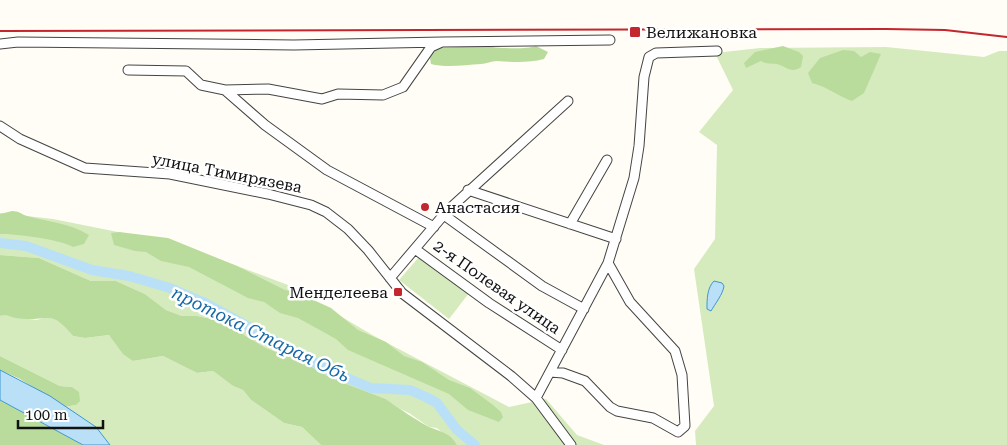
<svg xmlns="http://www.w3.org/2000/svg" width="1007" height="445" font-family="'Roboto Serif',serif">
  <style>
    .green { fill: #d5ebbd }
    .forest { fill: #b9dc9c }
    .water { fill: #b9e0f7; stroke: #3f96cf }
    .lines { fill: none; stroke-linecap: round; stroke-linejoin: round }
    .river { stroke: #b9e0f7; stroke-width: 10 }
    .minor-casing { stroke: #444; stroke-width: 11 }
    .minor { stroke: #fff; stroke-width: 9 }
    .rail { stroke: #c4262e; stroke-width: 2 }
    .poi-dot { fill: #c4262e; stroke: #fff; stroke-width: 2 }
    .labels { text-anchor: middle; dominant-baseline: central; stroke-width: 5; stroke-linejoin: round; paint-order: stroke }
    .poi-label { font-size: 16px; fill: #111; stroke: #fff; text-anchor: start }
    .street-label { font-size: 16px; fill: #111; stroke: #fff }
    .water-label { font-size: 18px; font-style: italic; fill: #1768a6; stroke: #fff }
  </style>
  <rect width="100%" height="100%" fill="#fffdf5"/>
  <!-- green -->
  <path class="green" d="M 886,47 L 984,57 L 999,51 L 1007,51 L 1007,445 L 696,445 L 695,431 L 714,406 L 694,269 L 715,239 L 717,145 L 699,132 L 733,90 L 715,53 L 760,48 Z
    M 0,213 L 53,219 L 178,244 L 288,285 L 374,336 L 509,407 L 546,399 L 577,435 L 604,445 L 457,445 L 437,428 L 429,427 L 409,413 L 392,405 L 386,399 L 331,378 L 303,362 L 266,348 L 221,321 L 197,316 L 182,316 L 166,310 L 145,294 L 116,281 L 91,281 L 39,258 L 0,255 Z
    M 419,257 L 469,293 L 449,319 L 399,280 Z
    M 4,315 L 36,320 L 48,317 L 63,323 L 73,336 L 85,338 L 109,335 L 133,361 L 163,356 L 197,373 L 213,371 L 233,386 L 243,390 L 251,400 L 284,423 L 302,427 L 321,445 L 110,445 L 96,427 L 64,407 L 76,405 L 72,387 L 60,386 L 0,356 L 0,316 Z"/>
  <!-- forest -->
  <path class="forest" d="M 484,46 C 497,48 524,50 536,46 L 548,52 L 544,59 C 528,63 513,62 497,61 C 491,61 486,64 481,64 C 465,65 446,68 431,64 L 430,58 L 437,48 Z
    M 783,46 L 799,52 L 803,56 L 801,67 C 791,74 787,67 777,64 C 771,63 767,65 761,61 L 746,68 L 744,63 L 755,52 Z
    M 843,50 L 854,51 L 861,57 L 870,52 L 881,54 L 864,93 L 852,101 C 838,96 828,87 812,83 L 808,73 L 820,58 Z
    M 12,211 C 19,211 21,214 27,216 C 48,222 70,223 89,235 L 84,244 L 73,247 C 64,240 12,233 0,234 L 0,214 Z
    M 119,232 L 168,238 L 237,266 L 285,290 L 296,292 L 331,308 L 358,330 L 386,342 L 404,356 L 422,362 L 449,380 L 470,388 L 493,405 L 501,412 L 503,417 L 499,422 L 468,410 L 449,394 L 348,350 L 336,339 L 298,318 L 280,313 L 264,302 L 248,298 L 189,267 L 161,261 L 146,252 L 135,251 L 114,245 L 111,233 Z
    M 0,255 L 39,258 L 91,281 L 116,281 L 145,294 L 166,310 L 182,316 L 197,316 L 221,321 L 266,348 L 303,362 L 331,378 L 386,399 C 390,403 423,424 429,427 C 442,432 450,433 457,445 L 321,445 L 302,427 L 284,423 L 251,400 L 243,390 L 233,386 L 213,371 L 197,373 L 163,356 L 133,361 L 123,354 L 109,335 L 85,338 L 73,336 C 50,307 47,323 16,318 C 10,317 6,314 0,316 Z
    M 0,356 L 60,386 L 72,387 L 79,392 L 80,401 L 76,405 L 64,407 L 20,379 L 0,370 Z
    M 0,400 L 72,439 L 83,445 L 0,445 Z"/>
  <!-- water -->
  <path class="water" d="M 714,281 L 722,283 L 724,286 C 723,294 715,304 711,311 L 707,309 C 707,299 707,288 714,281 Z
    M 0,370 L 50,396 L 96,427 L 110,445 L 83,445 L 0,400 Z"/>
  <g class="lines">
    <!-- river -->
    <path class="river" d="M 0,243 L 26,246 L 92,270 L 129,276 L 170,288 L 203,302 L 330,371 L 371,388 L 410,390 L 426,397 L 437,403 L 457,430 L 475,445"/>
    <defs>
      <path id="minor" d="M 0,44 L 18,42 L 294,45 L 442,42
        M 128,70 L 186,71 L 201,85 L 225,90 L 265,125 L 327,170 L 434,227
        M 225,90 L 268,89 L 322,99 L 338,94 L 383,95 L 403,87 L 431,47 L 442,42 L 610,40
        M 0,126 L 20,139 L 85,168 L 170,174 L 268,194 L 311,205 L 326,212 L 348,229 L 368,250 L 402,293 L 511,376 L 536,398 L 571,445
        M 468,190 L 616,239
        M 444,215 L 542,286 L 584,309
        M 570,224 L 607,160
        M 415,249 L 489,303 L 562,350
        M 390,278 L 447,211 L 568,101
        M 550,372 L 563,373 L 585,381 L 610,407 L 617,411 L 653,418 L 678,432 L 685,426 L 682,375 L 675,351 L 630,302 L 608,263
        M 536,398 L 608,263 L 634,178 L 639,146 L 644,77 L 649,57 L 656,53 L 717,51"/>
    </defs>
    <!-- minor casing -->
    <use href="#minor" class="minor-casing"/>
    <!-- minor -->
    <use href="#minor" class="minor"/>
    <!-- rail -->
    <path class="rail" d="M 0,31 L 886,29 L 945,30 L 1007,37"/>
  </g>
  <!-- markers -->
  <g class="poi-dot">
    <rect x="629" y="26" width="12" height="12" rx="2.5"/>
    <circle cx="425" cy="207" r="5"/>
    <rect x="393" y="287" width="10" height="10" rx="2.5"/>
  </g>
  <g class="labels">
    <!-- poi labels -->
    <g class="poi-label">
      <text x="646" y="32">Велижановка</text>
      <text x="435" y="207">Анастасия</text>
      <text x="388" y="292" text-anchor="end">Менделеева</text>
    </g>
    <!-- street labels -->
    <g class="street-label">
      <text transform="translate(227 173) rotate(11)">улица Тимирязева</text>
      <text transform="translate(497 287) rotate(35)">2-я Полевая улица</text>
    </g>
    <!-- water labels -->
    <g class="water-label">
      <text transform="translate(261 334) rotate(26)">протока Старая Обь</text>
    </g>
  </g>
  <!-- scale -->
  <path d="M18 420v8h85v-8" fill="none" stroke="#111111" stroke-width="2.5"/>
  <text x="25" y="420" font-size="15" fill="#111111" stroke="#ffffff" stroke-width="4" paint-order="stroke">100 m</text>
</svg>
